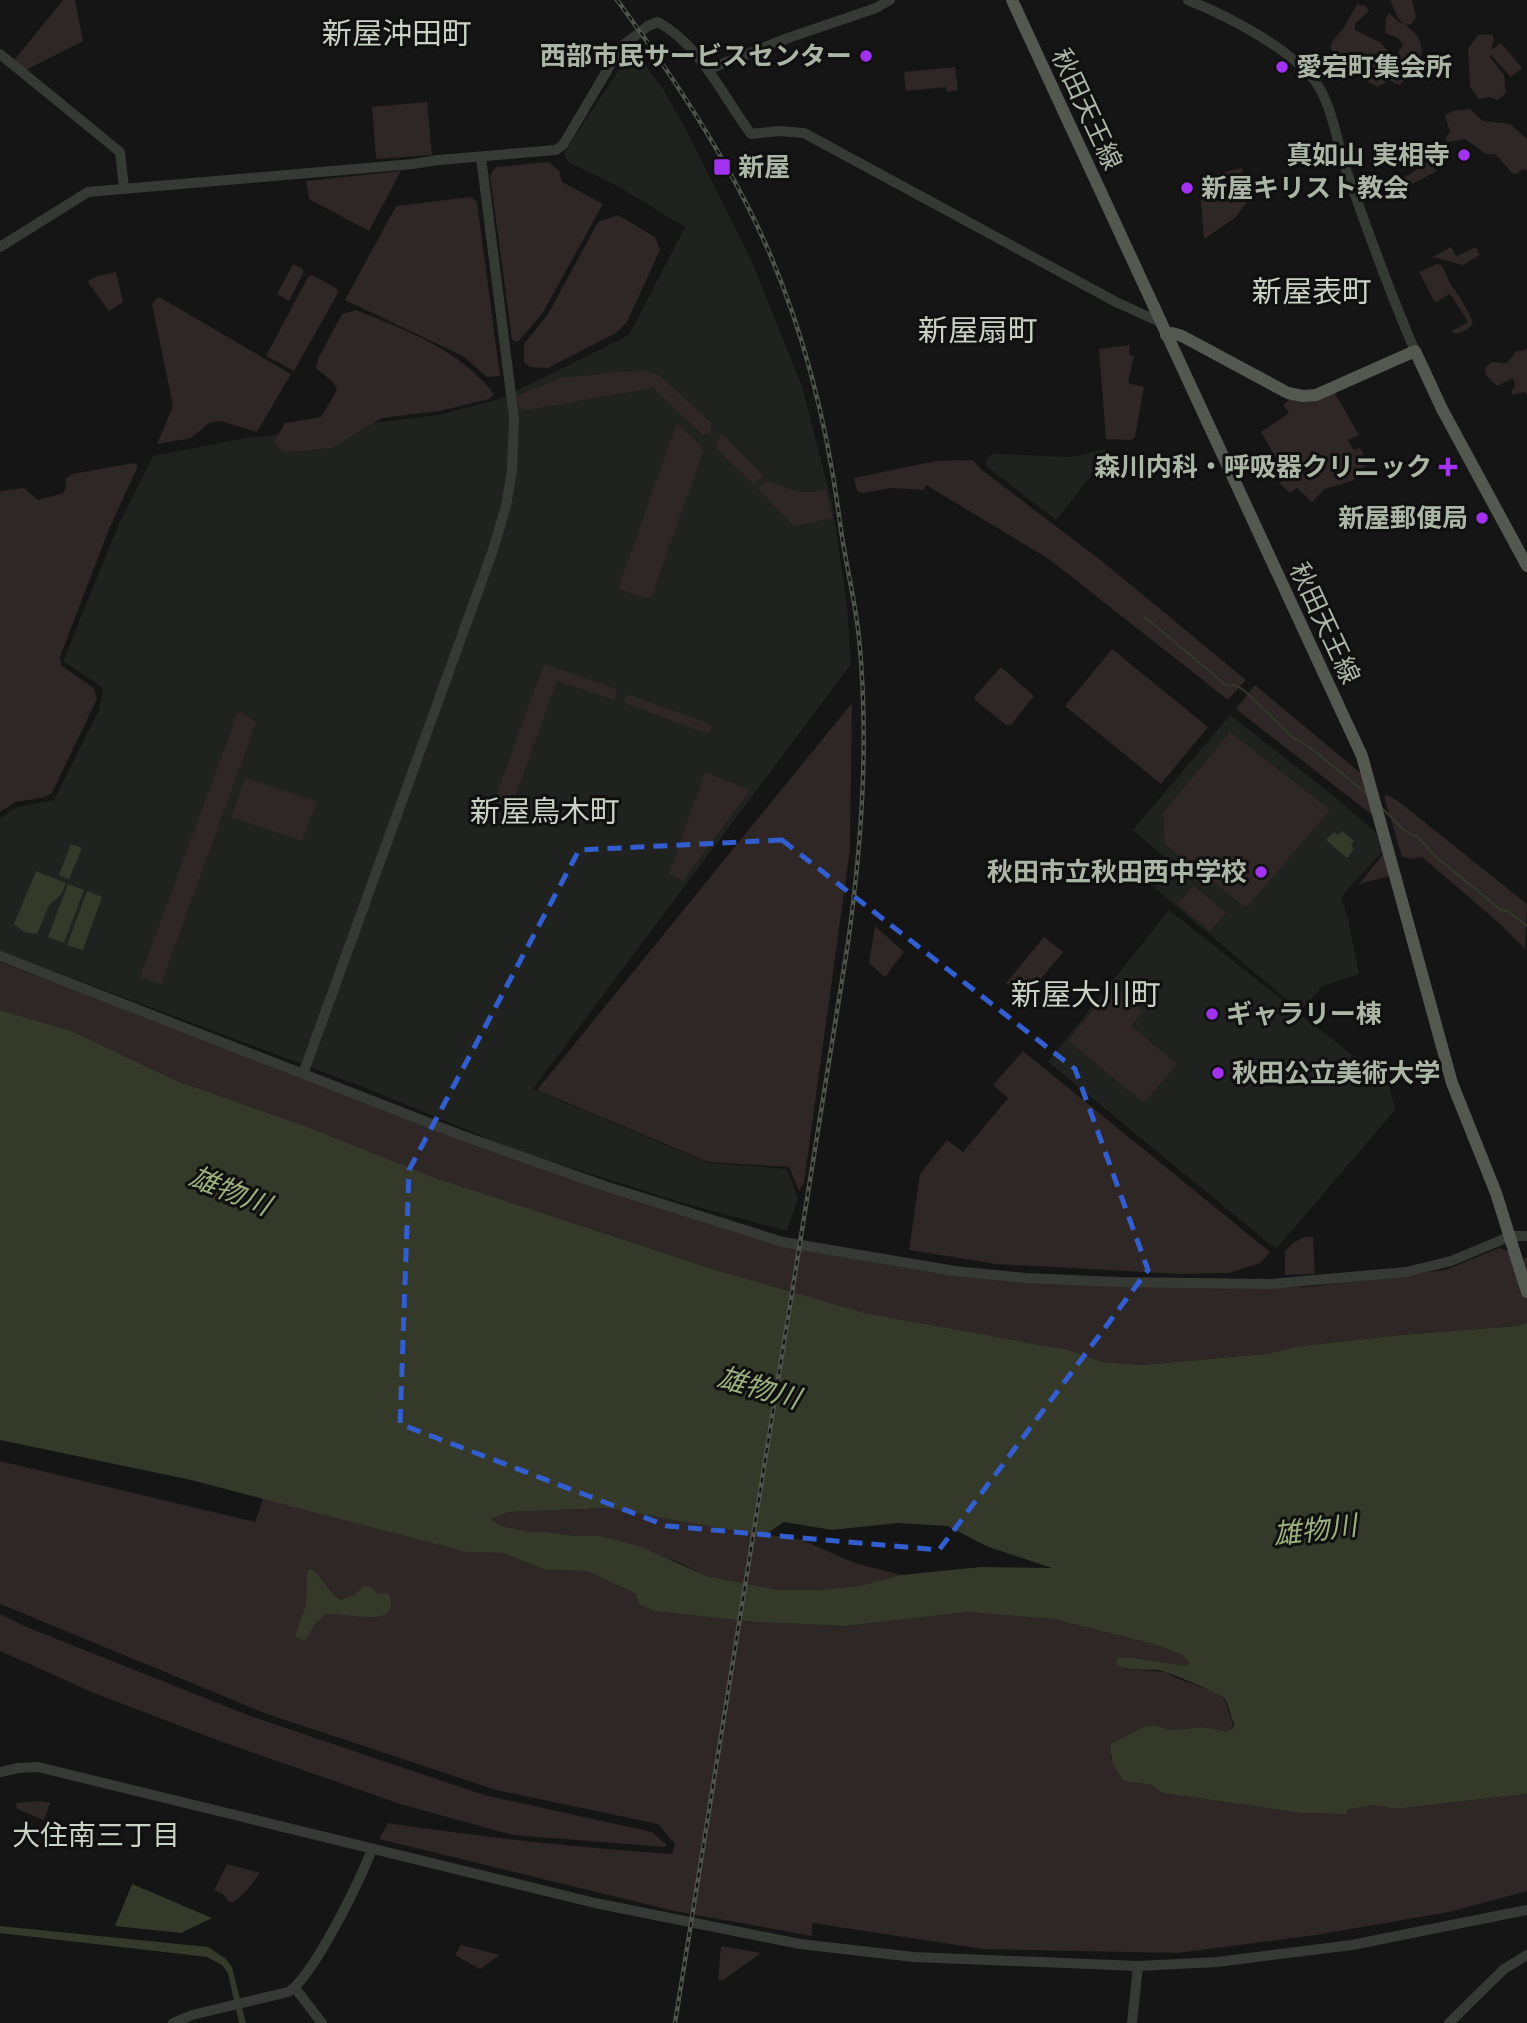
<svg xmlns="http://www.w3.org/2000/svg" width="1527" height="2023" font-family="Jost,'Noto Sans JP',sans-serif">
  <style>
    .built { fill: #202220 }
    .green { fill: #2f2626 }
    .water { fill: #34392a; fill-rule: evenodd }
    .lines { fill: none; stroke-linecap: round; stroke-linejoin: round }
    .stream { stroke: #34392a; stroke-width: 2 }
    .minor { stroke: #363a35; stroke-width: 10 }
    .major { stroke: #535951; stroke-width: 12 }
    .rail-casing { stroke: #4e534c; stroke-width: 4.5 }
    .rail { stroke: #0f100f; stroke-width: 2; stroke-dasharray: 5; stroke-linecap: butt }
    .marked { fill: none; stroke: #325ed0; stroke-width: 5; stroke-dasharray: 14 9; stroke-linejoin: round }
    .poi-dot { fill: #a232ef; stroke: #0f100f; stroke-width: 2.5 }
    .labels { text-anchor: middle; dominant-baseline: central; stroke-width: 6; stroke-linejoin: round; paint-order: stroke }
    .poi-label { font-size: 26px; font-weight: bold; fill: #acb6a6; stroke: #0f100f; text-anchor: end }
    .street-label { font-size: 26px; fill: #acb6a6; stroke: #0f100f }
    .water-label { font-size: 28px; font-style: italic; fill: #9cb17d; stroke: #0f100f }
    .neighbourhood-label { font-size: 28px; fill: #cad2c6; stroke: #0f100f }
    .quarter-label { font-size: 30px; fill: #cad2c6; stroke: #0f100f }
  </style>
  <rect width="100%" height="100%" fill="#141514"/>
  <!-- built -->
  <path class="built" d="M 635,51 L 663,89 L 685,128 L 751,260 L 802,386 L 832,503 L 847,605 L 851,664 L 533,1089 L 708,1163 L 787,1169 L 798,1199 L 787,1231 L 683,1203 L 518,1151 L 366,1088 L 0,951 L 0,818 L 17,807 L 54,800 L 99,710 L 103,688 L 63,661 L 118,526 L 153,456 L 240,439 L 439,415 L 500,399 L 629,335 L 685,227 L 619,187 L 568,162 L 564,153 L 618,71 L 626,53 Z
    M 1105,449 L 1106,457 L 1056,520 L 986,466 L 987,458 L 993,454 L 1071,457 Z
    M 1230,715 L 1335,797 L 1376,833 L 1382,852 L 1341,897 L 1348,919 L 1359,974 L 1323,986 L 1300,1011 L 1150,884 L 1169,861 L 1133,830 Z
    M 1169,910 L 1389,1084 L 1395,1110 L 1276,1249 L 1048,1062 Z"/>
  <!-- green -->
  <path class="green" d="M 63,0 L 75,0 L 83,41 L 28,69 L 23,74 L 11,64 Z
    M 1390,0 L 1412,0 L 1416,17 L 1411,24 L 1405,25 C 1433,42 1422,69 1399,85 L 1389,80 L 1378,87 L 1361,78 L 1330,48 L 1332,42 L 1345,26 L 1357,4 L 1366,6 L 1369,11 L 1355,24 L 1355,30 L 1380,42 L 1391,54 L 1396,55 L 1403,45 L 1398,38 L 1385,33 L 1386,19 L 1389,13 L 1399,22 L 1405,25 L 1398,18 Z
    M 1478,35 L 1492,35 L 1494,39 L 1491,50 L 1501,43 L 1522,68 L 1511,77 L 1490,54 L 1490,57 L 1504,75 L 1506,93 L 1498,100 L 1489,97 L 1479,99 L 1470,87 L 1468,49 Z
    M 955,67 L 958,90 L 947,92 L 946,87 L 906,91 L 904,72 Z
    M 427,102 L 432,155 L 376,159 L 372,107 Z
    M 1470,109 L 1483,121 L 1510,124 L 1527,139 L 1527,171 L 1524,169 L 1516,174 L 1512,173 L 1495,154 L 1486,154 L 1465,139 L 1447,142 L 1446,137 L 1450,132 L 1445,115 L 1453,111 Z
    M 1428,161 L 1437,171 L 1387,197 L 1383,187 L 1412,173 Z
    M 549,162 L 559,171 L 562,182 L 603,204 L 542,314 L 518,342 L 512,340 L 490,176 L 496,167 Z
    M 1242,168 L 1247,202 L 1235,218 L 1204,239 L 1199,178 Z
    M 401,171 L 369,231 L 309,199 L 306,181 Z
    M 471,197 L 477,202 L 500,376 L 487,377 L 463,356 L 345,300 L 396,206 Z
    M 618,215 L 655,237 L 660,250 L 627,322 L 616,333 L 548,368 L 530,367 L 524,362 L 524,344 L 548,314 L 598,222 Z
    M 1451,247 L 1456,256 L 1476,247 L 1480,255 L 1463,265 L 1432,257 Z
    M 293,264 L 303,269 L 303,274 L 289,301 L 277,294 Z
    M 1437,264 L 1441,265 C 1447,272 1447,280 1452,286 C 1460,297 1467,309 1473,322 C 1470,330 1462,334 1453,333 L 1452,331 L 1468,322 L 1451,295 L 1449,294 L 1435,303 L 1419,272 Z
    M 116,272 L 123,302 L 109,311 L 87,281 L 98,276 Z
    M 312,275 L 336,288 L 338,293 L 294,371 L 266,356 L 308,277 Z
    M 157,298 L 161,298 L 291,374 L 257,432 L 220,421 L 209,423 L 191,438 L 157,444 L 173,406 L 152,304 Z
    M 356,310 C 408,331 459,349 494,394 L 489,399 L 440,411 L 382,418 L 332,448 L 284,452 L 274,442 L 285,423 L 321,417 L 337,390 L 334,383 L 316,368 L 318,359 L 342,314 Z
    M 1130,345 L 1129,355 L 1134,356 L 1128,383 L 1144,387 L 1135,437 L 1132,440 L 1106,439 L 1099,349 Z
    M 1527,349 L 1527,394 L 1523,392 L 1513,395 L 1511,393 L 1515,385 L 1513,378 L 1497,386 L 1486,375 L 1485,368 L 1491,362 C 1507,362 1505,368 1515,352 Z
    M 643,370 L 659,375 L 712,424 L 711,433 L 703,435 L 653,388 L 526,410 L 519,407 L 517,396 L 559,378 Z
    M 1333,390 L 1359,435 L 1348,440 L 1354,450 L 1360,448 L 1368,465 L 1358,471 L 1360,475 L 1352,481 L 1325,489 L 1312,502 L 1297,488 L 1290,493 L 1279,483 L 1287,478 L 1261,432 L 1289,413 L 1283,405 L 1292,397 Z
    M 677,423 L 701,446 L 703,452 L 652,595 L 648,598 L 618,589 Z
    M 721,433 L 763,475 L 754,485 L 718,450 L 716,445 Z
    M 973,460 L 982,470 L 1103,562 L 1246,680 L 1228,700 L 1049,559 L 926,485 L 924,490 L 891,488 L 863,493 L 857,491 L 854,478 L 936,461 Z
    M 134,463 L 138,466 L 109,529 L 60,657 L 62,666 L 94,688 L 97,699 L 52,793 L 45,797 L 16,802 L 0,812 L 0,491 L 24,488 L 38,500 L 63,493 L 66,488 L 65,479 L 72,474 Z
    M 767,480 C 790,490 799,495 825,490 L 833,518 L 794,526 L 758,489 Z
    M 1112,649 L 1208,727 L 1161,784 L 1065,706 Z
    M 544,664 L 617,689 L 614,700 L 557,681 L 511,808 L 494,802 Z
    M 1001,667 L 1034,696 L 1011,725 L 1006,725 L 975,700 L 975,696 Z
    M 1255,685 L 1363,775 L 1372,809 L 1372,815 L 1236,709 Z
    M 627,694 L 713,725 L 709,734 L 624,703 Z
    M 852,703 L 850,849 L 804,1183 L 799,1191 L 789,1167 L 708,1162 L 537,1090 Z
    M 240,711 L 256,723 L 161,984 L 140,977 L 237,715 Z
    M 1230,732 L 1330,810 L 1249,905 L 1244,906 L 1165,844 L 1163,813 Z
    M 705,772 L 750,790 L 683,881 L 669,874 Z
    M 245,778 L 317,802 L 302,841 L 231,817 Z
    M 1387,795 L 1398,801 L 1527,904 L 1525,949 L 1499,923 L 1422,857 L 1413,859 L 1402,857 L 1384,796 Z
    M 1384,853 L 1390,876 L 1359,884 Z
    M 1194,886 L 1226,913 L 1210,931 L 1178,904 Z
    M 875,926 L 904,952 L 885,977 L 869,963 Z
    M 1044,937 L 1063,952 L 1025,998 L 1006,983 Z
    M 0,962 L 200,1037 L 784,1245 L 896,1266 L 976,1277 L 1222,1288 L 1308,1287 L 1445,1270 L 1499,1248 L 1510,1252 L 1512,1263 L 1527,1258 L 1527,1323 L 1516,1326 L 1400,1335 L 1301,1346 L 1265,1354 L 1142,1365 L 1103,1362 L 1069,1350 L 862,1313 L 716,1270 L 430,1176 L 177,1081 L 72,1031 L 0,1010 Z
    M 1113,986 L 1143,1011 L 1131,1026 L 1177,1064 L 1144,1103 L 1068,1041 Z
    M 1023,1051 L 1270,1252 L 1261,1263 L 1229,1273 L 1180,1274 L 996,1264 L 909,1250 L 920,1174 L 947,1140 L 963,1152 L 1008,1098 L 993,1085 Z
    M 1304,1237 L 1313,1237 L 1315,1274 L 1285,1275 L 1285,1251 L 1293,1243 Z
    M 0,1461 L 255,1522 L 263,1498 L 466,1552 L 503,1553 L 545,1570 L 587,1571 L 636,1594 L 638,1604 L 654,1611 L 755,1622 L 846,1626 L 967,1612 L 1053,1619 L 1153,1644 L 1181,1654 L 1189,1662 L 1187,1666 L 1135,1658 L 1119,1658 L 1125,1669 L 1167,1672 L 1174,1677 L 1218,1693 L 1225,1700 L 1234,1728 L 1226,1731 L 1204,1727 L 1169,1730 L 1155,1725 L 1142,1727 L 1121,1739 L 1110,1757 L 1123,1781 L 1152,1785 L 1162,1793 L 1301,1813 L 1347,1814 L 1347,1810 L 1373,1805 L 1395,1809 L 1527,1794 L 1527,1891 L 1449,1912 L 1316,1935 L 1178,1953 L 983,1949 L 812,1923 L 812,1936 L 674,1911 L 379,1839 L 388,1823 C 483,1837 577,1848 672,1854 L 675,1844 L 658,1824 L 496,1790 L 267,1714 L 0,1604 Z
    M 608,1508 L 802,1540 L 855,1563 L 901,1575 L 860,1586 L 819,1590 L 778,1590 L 707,1576 L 678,1562 L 601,1536 L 575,1536 L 546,1532 L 531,1532 L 502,1526 L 491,1519 L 509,1512 Z
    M 0,1614 L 29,1628 L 253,1717 L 484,1795 L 652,1832 L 667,1845 L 664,1847 L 513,1835 L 400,1804 L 217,1740 L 94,1693 L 0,1651 Z
    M 40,1801 L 50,1803 L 44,1820 L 17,1809 L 16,1803 Z
    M 227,1864 L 260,1873 L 247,1890 L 234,1902 L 229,1902 L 223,1894 L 214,1890 Z
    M 461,1945 L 500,1955 L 480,1969 L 455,1955 Z
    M 721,1946 L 761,1953 L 723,1980 L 718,1980 Z"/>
  <!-- water -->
  <path class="water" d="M 1342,831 L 1354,841 L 1351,845 L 1354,849 L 1347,858 L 1326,840 L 1334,832 L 1338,835 Z
    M 71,844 L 82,848 L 69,879 L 59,875 Z
    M 36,871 L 66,883 L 61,895 L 49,905 L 37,934 L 24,932 L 14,924 Z
    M 68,884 L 84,890 L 64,943 L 48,937 Z
    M 87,891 L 102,897 L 83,950 L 67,945 Z
    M 0,1010 L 72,1031 L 177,1081 L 307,1127 L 430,1176 L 716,1270 L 864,1313 L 1069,1350 L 1103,1362 L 1142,1365 L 1265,1354 L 1301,1346 L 1400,1335 L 1516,1326 L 1527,1323 L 1527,1794 L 1395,1809 L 1373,1805 L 1347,1810 L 1347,1814 L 1301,1813 L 1162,1793 L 1152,1785 L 1123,1781 L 1112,1762 L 1110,1745 L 1142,1727 L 1155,1725 L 1170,1730 L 1204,1727 L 1226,1731 L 1234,1728 L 1234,1724 C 1230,1716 1229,1704 1224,1698 C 1219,1693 1166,1671 1159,1670 C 1143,1669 1130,1672 1116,1664 L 1118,1658 L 1135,1658 L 1186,1666 L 1189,1662 L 1181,1654 L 1153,1644 L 1053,1619 L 967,1612 L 846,1626 L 755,1622 L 654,1611 L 638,1604 L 636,1594 L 587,1571 L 545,1570 L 503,1553 L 466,1552 L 191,1480 L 0,1440 ZM 608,1508 L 763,1536 L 784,1522 L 832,1530 L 898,1523 L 948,1526 L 986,1546 L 1052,1568 L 981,1567 L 901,1575 L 859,1586 L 819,1590 L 778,1590 L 707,1576 L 641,1547 L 601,1536 L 575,1536 L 546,1532 L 531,1532 L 502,1526 L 491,1519 L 509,1512 Z
    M 311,1569 C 323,1577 327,1591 340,1600 L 353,1596 L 364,1586 L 371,1587 L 378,1594 L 388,1593 C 405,1631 342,1612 326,1614 L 316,1623 L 305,1640 L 299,1639 L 295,1635 C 298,1627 304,1613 305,1607 C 308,1595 305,1583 308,1571 Z
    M 132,1884 L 212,1918 L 181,1933 L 115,1926 Z
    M 0,1926 L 208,1947 L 225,1958 L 232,1967 L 246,2023 L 239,2023 L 228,1973 L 222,1965 L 207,1957 L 0,1933 Z"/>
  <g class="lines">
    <!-- stream -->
    <path class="stream" d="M 1145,617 L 1227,686 L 1236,685 L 1246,692 L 1291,736 L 1312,749 L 1366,793
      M 1383,809 L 1404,830 L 1411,835 L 1417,836 L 1436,857 L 1501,910 L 1508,911 L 1527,926"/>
    <!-- minor -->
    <path class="minor" d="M 1188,0 C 1228,16 1292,49 1317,84 C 1333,108 1338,148 1348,175 C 1369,235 1390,293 1415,351
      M 0,54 L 120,152 L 124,188
      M 709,69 L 788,38 L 876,8 L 890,0
      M 0,247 L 88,192 L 413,164 L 438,160 L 556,150 L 563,145 L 621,47 L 648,26 L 658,22 C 701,46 722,95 751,134 L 779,131 L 804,133 L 1116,302 L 1160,322
      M 0,956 L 463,1136 L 608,1187 L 783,1242 L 955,1271 L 1026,1278 L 1119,1282 L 1270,1284 L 1406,1272 L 1451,1261 L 1511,1236 L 1527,1236
      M 303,1074 L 493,550 L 506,506 L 512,471 L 514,418 L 481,157
      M 0,1772 L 18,1768 L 38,1767 L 595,1903 L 800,1944 L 914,1957 L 1138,1966 L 1217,1962 L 1352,1945 L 1527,1910
      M 295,1988 L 322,2023
      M 173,2023 L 192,2015 L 288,1992 C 313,1978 361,1878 372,1849
      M 1132,2023 L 1138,1966
      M 1449,2023 L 1504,1969 L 1527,1955"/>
    <!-- major -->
    <path class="major" d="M 1012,0 L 1362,756 L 1452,1083 L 1496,1193 L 1527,1292
      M 1166,335 L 1172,333 L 1182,336 L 1288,393 L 1303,396 L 1316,395 L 1415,351 L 1442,409 L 1527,566"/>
    <defs>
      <path id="rail" d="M 617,0 C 665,65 710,132 747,205 C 797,303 826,414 840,523 C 845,561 855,599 859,638 C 869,740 862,841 848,943 L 675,2023"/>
    </defs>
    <!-- rail casing -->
    <use href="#rail" class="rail-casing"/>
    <!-- rail -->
    <use href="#rail" class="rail"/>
  </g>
  <!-- marked area -->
  <path class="marked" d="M 782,840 L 1075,1069 L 1148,1270 L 939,1550 L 667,1526 L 400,1424 L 409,1170 L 579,850 Z"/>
  <!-- markers -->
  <g class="poi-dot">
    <circle cx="866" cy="56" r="7"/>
    <circle cx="1282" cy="67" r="7"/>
    <circle cx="1464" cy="155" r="7"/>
    <rect x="713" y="158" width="18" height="18" rx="3.5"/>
    <circle cx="1187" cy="188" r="7"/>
    <path d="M1444.5 456.5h7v7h7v7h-7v7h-7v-7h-7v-7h7z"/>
    <circle cx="1482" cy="518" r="7"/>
    <circle cx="1261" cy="872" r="7"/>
    <circle cx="1212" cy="1014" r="7"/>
    <circle cx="1218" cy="1073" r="7"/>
  </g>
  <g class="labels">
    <!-- poi labels -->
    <g class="poi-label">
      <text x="852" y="56">西部市民サービスセンター</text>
      <text x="1296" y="67" text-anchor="start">愛宕町集会所</text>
      <text x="1450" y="155">真如山 実相寺</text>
      <text x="738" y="167" text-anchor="start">新屋</text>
      <text x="1201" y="188" text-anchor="start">新屋キリスト教会</text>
      <text x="1432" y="467">森川内科・呼吸器クリニック</text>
      <text x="1468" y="518">新屋郵便局</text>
      <text x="1247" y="872">秋田市立秋田西中学校</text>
      <text x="1226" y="1014" text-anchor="start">ギャラリー棟</text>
      <text x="1232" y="1073" text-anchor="start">秋田公立美術大学</text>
    </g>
    <!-- street labels -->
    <g class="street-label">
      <text transform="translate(1087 109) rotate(65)">秋田天王線</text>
      <text transform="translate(1325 623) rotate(65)">秋田天王線</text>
    </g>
    <!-- water labels -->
    <g class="water-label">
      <text transform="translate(230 1191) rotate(22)">雄物川</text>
      <text transform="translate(759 1388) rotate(16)">雄物川</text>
      <text transform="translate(1315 1530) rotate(-7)">雄物川</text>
    </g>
    <!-- neighbourhood labels -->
    <g class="neighbourhood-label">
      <text x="96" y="1835">大住南三丁目</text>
    </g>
    <!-- quarter labels -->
    <g class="quarter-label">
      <text x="397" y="33">新屋沖田町</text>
      <text x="1312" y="291">新屋表町</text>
      <text x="978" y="330">新屋扇町</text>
      <text x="545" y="811">新屋鳥木町</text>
      <text x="1086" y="994">新屋大川町</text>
    </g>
  </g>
</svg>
